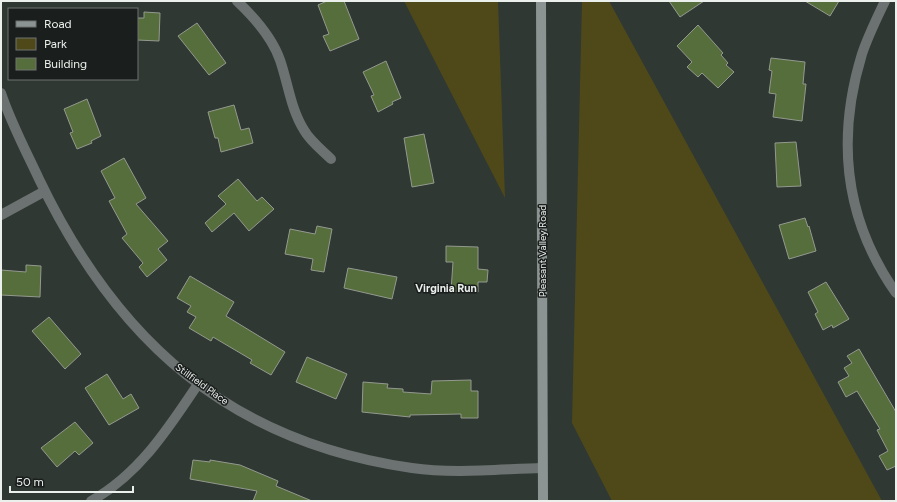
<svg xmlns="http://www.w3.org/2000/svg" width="897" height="502" font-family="Figtree,sans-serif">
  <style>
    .green { fill: #4f491a }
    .building { fill: #566e3c; stroke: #94998f }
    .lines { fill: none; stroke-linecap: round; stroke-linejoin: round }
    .street { stroke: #6c7271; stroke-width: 10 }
    .secondary { stroke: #8b9492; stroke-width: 10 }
    .labels { text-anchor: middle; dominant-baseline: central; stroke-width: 3; stroke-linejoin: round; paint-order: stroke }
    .street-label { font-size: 10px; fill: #ebf0ed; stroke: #1a1e1c }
    .neighbourhood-label { font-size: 11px; font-weight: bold; fill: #ebf0ed; stroke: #1a1e1c }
  </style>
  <rect width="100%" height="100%" fill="#2f3833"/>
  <!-- green -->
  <path class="green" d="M 404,1 L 498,1 L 505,198 Z
    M 582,1 L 609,1 L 882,501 L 612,501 L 572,423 Z"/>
  <!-- building -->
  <path class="building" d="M 327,1 L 344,1 L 359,39 L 330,51 L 323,36 L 329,34 L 318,5 Z
    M 669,1 L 704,1 L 680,17 Z
    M 805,1 L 839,1 L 830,16 Z
    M 144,12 L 160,13 L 159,41 L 137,40 L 137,18 L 144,18 Z
    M 197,23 L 226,63 L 209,75 L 178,36 Z
    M 698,25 L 723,53 L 721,55 L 728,63 L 726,65 L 734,72 L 718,88 L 702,73 L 698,77 L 687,67 L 692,62 L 677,46 Z
    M 771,58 L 805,62 L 803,84 L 806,84 L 802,121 L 773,117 L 776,94 L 769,93 L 772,71 L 769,70 Z
    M 386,61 L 401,98 L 392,102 L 393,104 L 378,112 L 371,96 L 374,95 L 363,72 Z
    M 87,99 L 101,136 L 91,141 L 92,143 L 77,149 L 70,133 L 73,132 L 64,109 Z
    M 234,105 L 241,130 L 249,128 L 253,143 L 221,152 L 218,138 L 215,138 L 208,112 Z
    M 424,134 L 434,183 L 412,187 L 404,138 Z
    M 796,142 L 801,186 L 777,187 L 775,143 Z
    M 124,158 L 146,198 L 136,204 L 168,241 L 158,249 L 167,260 L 147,277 L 139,267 L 143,263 L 122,238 L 127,234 L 109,201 L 115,198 L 101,171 Z
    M 238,179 L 257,201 L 262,197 L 274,209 L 249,231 L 234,213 L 212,232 L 205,223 L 226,204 L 218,196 Z
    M 805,218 L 808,227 L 809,226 L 816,251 L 789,259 L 779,225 Z
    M 317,226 L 332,229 L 324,272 L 311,270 L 313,259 L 285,254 L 290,229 L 315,234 Z
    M 446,246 L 478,247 L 478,269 L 488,270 L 487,282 L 478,282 L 478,292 L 451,291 L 453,262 L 446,262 Z
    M 26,265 L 41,266 L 40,297 L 1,295 L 1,270 L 26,272 Z
    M 348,268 L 397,277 L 392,299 L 344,288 Z
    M 190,276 L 234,302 L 226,316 L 285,352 L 271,375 L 250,363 L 252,360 L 213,337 L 211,341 L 189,328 L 196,317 L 187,312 L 191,306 L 177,298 Z
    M 826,282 L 849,319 L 833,328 L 832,325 L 823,330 L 815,314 L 818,312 L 808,292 Z
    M 49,317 L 81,354 L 65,369 L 32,331 Z
    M 859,349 L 896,412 L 896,466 L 887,470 L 879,456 L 888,451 L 877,430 L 880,429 L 857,391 L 846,397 L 838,382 L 849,376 L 844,368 L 852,363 L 847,356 Z
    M 307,357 L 347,374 L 336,399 L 296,382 Z
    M 107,374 L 123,399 L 131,394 L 139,408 L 109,425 L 85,388 Z
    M 471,380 L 471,391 L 478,391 L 478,418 L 461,418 L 461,414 L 410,415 L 410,417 L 362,412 L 363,382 L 388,384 L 387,388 L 403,389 L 403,392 L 431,394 L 432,381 Z
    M 75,422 L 93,443 L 79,455 L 75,451 L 57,467 L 41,448 Z
    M 193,460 L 210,462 L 210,460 L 240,465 L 278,481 L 276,486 L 312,501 L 253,501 L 257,491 L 190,479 Z"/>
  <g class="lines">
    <!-- street -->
    <path class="street" d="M 237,1 C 255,18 272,37 280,60 C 288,83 291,110 304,130 C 310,141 322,150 331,159
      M 885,1 C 877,18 868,36 862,54 C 836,139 844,219 896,293
      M 1,93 C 11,123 26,151 39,179 C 117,342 230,442 412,468 C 454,474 501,469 542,468
      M 1,215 L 45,191
      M 91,501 C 139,474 168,429 198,384"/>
    <!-- secondary -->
    <path class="secondary" d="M 541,1 L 543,501"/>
  </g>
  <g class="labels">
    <!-- street labels -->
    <g class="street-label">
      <text transform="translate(542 251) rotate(-90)">Pleasant Valley Road</text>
      <text transform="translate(202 384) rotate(36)">Stillfield Place</text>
    </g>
    <!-- neighbourhood labels -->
    <g class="neighbourhood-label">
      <text x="446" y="288">Virginia Run</text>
    </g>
  </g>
  <!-- border -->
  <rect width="897" height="502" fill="none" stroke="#ebf0ed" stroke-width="4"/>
  <!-- legend -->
  <rect x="8" y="8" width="130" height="72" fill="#1a1e1c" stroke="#6e7270"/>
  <rect x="16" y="21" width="20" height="6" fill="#8b9492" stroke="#6e7270"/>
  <text x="44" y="28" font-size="12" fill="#ebf0ed">Road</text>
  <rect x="16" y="38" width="20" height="12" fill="#4f491a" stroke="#6e7270"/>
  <text x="44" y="48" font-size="12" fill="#ebf0ed">Park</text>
  <rect x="16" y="58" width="20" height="12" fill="#566e3c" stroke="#6e7270"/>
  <text x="44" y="68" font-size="12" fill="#ebf0ed">Building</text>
  <!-- scale -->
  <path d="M10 486v6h123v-6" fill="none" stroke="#ebf0ed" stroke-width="2"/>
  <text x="16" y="486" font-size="12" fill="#ebf0ed" stroke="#1a1e1c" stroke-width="3" paint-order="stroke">50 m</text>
</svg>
